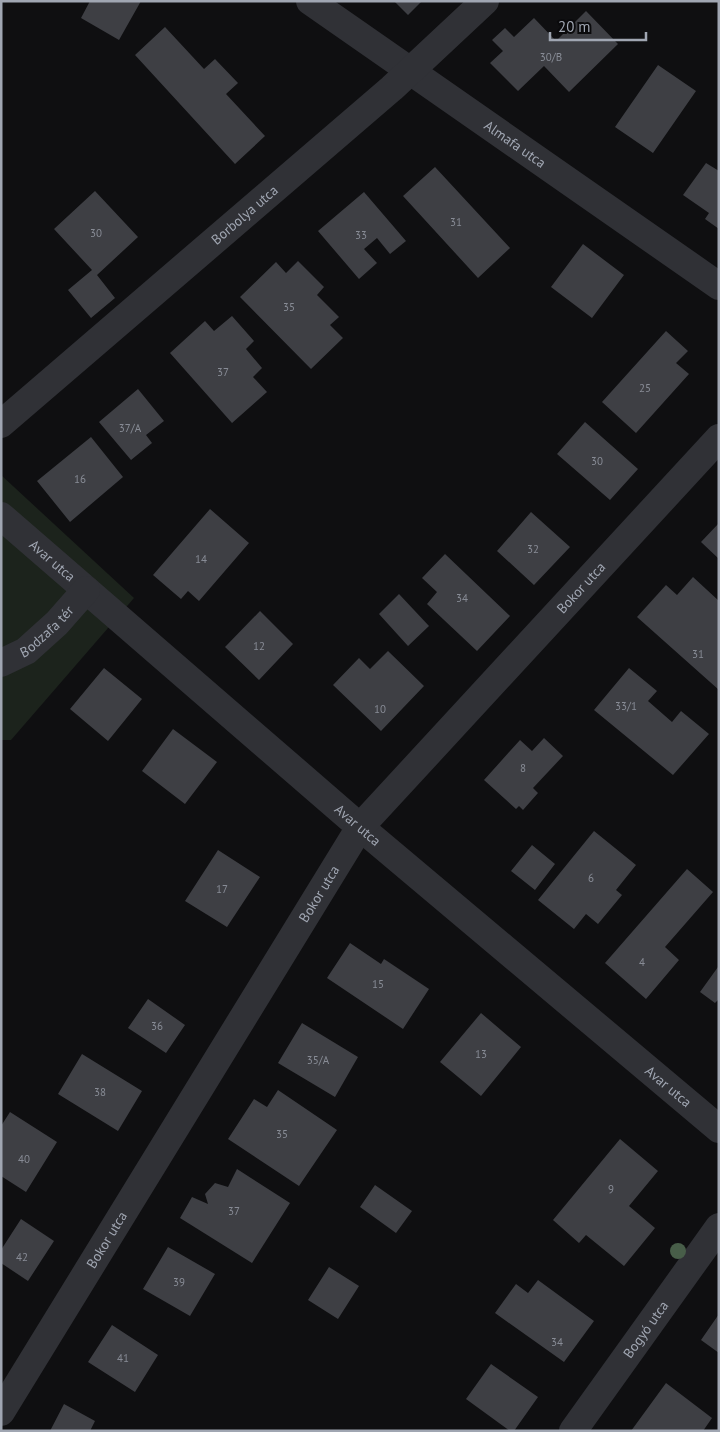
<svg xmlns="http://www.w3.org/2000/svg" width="720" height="1432" font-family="'PT Sans',sans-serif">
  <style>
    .green { fill: #1c231c }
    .building { fill: #3e3f44 }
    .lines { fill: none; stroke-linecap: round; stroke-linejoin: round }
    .minor { stroke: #303136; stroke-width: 28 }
    .tree { fill: #485e49 }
    .labels { text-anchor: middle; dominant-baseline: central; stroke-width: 4; stroke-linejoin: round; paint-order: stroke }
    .number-label { font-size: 11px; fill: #888c96 }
    .street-label { font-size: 14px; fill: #a0a6b2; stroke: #0a0a0c }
  </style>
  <rect width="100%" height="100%" fill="#0f0f11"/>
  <!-- green -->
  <path class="green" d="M 1,475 L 134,598 L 11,740 L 1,740 Z"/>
  <!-- building -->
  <path class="building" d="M 90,1 L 141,1 L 119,40 L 81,18 Z
    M 394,1 L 422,1 L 408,15 Z
    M 586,11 L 618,44 L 569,92 L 544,66 L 518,91 L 490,63 L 503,51 L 492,40 L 505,28 L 514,37 L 534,18 L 556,41 Z
    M 165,27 L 204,69 L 215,59 L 238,83 L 226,94 L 265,136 L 235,164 L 135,55 Z
    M 658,65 L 696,91 L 653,153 L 615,127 Z
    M 706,163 L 719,171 L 719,229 L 705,219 L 709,213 L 683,195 Z
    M 435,167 L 510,248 L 478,278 L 403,196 Z
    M 95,191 L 138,237 L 97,275 L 115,298 L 91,318 L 68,290 L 92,270 L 54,229 Z
    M 364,192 L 406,241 L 390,254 L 377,238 L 364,249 L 377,263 L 359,279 L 318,231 Z
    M 583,244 L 624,275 L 592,318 L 551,287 Z
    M 298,261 L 324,287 L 317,295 L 339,317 L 330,325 L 343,338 L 311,369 L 240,297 L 276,262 L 286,273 Z
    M 232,316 L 254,341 L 246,349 L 262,368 L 253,377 L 267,392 L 232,423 L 170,353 L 205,321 L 214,331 Z
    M 666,331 L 688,351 L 676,363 L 689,374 L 636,433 L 602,402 Z
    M 138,389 L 164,421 L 146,435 L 152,443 L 131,460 L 99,422 Z
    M 585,422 L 638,469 L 610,500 L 557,454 Z
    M 91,437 L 123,477 L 70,522 L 37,481 Z
    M 210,509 L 249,543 L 199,601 L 188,591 L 181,599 L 153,575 Z
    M 531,512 L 570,547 L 534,585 L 497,551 Z
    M 719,523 L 719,559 L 701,542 Z
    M 445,554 L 510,616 L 477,651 L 427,604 L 437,592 L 422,578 Z
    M 693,577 L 719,601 L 719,690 L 637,617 L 666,585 L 677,595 Z
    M 399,594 L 429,626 L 408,646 L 379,614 Z
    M 260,611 L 293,644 L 259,680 L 225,647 Z
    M 388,651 L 424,686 L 381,731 L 333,685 L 359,658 L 370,669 Z
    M 104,668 L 142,699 L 108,741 L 70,709 Z
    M 629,668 L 657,691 L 648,701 L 672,722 L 681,711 L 709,734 L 673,775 L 594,710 Z
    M 173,729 L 217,762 L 185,804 L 142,771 Z
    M 544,738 L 563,756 L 533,788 L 538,793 L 523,810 L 519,806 L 516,809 L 484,780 L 520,740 L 532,751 Z
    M 594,831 L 636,865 L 616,890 L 622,895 L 598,924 L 586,914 L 574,929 L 538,900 Z
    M 532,845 L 555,864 L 535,890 L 511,871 Z
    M 218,850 L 260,877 L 227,927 L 185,901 Z
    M 687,869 L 713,892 L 665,947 L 679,960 L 646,999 L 605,963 Z
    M 350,943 L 381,964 L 384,959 L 429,989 L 403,1029 L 327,978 Z
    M 718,967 L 719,999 L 715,1003 L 700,992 Z
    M 148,999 L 185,1025 L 166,1053 L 128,1028 Z
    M 481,1013 L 521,1047 L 481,1096 L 440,1062 Z
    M 302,1023 L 358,1057 L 335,1097 L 278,1063 Z
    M 82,1054 L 142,1091 L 118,1131 L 58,1094 Z
    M 278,1090 L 337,1130 L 299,1186 L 228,1139 L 254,1099 L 267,1107 Z
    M 10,1112 L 57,1142 L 26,1192 L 1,1176 L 1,1126 Z
    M 620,1139 L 658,1171 L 629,1206 L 655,1228 L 624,1266 L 586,1235 L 579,1243 L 553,1220 Z
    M 237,1169 L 290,1203 L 252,1263 L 180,1218 L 192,1197 L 208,1204 L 205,1194 L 215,1183 L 228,1187 Z
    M 375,1185 L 412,1211 L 396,1233 L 360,1207 Z
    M 21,1219 L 54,1241 L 28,1281 L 1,1263 L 1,1250 Z
    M 168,1247 L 215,1274 L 190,1316 L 143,1289 Z
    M 329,1267 L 359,1286 L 338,1319 L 308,1300 Z
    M 538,1280 L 594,1321 L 564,1362 L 495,1313 L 516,1284 L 528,1293 Z
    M 719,1314 L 719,1353 L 701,1340 Z
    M 112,1325 L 158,1355 L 135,1392 L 88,1362 Z
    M 491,1364 L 538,1397 L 514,1431 L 510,1431 L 466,1399 Z
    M 666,1383 L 712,1418 L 703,1431 L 631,1431 Z
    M 64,1404 L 95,1421 L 90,1431 L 50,1431 Z"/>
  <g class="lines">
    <!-- minor -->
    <g class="minor">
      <path id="s1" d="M 310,1 L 719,286"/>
      <path id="s2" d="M 1,424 L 392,88 L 485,1"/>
      <path id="s3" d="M 1,516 L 360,827 L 719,1129"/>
      <path id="s4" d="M 1,663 L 26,651 L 57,623 L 86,590"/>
      <path id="s5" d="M 1,1412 L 360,827 L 719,438"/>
      <path id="s6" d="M 573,1431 L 719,1227"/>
    </g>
  </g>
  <!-- trees -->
  <circle class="tree" cx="678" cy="1251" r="8"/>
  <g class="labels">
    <!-- number labels -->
    <g class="number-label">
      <text x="551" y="57">30/B</text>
      <text x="456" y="222">31</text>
      <text x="96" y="233">30</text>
      <text x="361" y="235">33</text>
      <text x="289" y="307">35</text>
      <text x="223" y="372">37</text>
      <text x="645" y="388">25</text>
      <text x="130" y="428">37/A</text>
      <text x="597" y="461">30</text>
      <text x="80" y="479">16</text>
      <text x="533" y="549">32</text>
      <text x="201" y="559">14</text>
      <text x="462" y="598">34</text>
      <text x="259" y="646">12</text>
      <text x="698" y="654">31</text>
      <text x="626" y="706">33/1</text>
      <text x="380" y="709">10</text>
      <text x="523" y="768">8</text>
      <text x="591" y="878">6</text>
      <text x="222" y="889">17</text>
      <text x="642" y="962">4</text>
      <text x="378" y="984">15</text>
      <text x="157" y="1026">36</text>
      <text x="481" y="1054">13</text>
      <text x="318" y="1060">35/A</text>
      <text x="100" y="1092">38</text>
      <text x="282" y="1134">35</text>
      <text x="24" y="1159">40</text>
      <text x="611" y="1189">9</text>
      <text x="234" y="1211">37</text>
      <text x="22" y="1257">42</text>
      <text x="179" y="1282">39</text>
      <text x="557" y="1342">34</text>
      <text x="123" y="1358">41</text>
    </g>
    <!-- street labels -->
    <g class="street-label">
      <text stroke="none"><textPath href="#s1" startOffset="250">Almafa utca</textPath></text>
      <text stroke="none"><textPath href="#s2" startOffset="321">Borbolya utca</textPath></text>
      <text stroke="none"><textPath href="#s3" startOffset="68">Avar utca</textPath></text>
      <text stroke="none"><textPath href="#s5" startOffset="1012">Bokor utca</textPath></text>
      <text stroke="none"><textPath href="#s4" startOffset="56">Bodzafa tér</textPath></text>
      <text stroke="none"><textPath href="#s3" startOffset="472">Avar utca</textPath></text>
      <text stroke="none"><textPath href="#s5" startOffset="608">Bokor utca</textPath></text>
      <text stroke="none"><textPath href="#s3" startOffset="878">Avar utca</textPath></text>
      <text stroke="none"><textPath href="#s5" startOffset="202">Bokor utca</textPath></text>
      <text stroke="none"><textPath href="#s6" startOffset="125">Bogyó utca</textPath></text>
    </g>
  </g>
  <!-- border -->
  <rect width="720" height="1432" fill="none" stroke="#a0a6b2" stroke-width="5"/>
  <!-- scale -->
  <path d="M550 32v8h96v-8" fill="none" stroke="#a0a6b2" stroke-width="2.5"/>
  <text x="558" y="32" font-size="15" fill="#a0a6b2" stroke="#0a0a0c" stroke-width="4" paint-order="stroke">20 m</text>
</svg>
